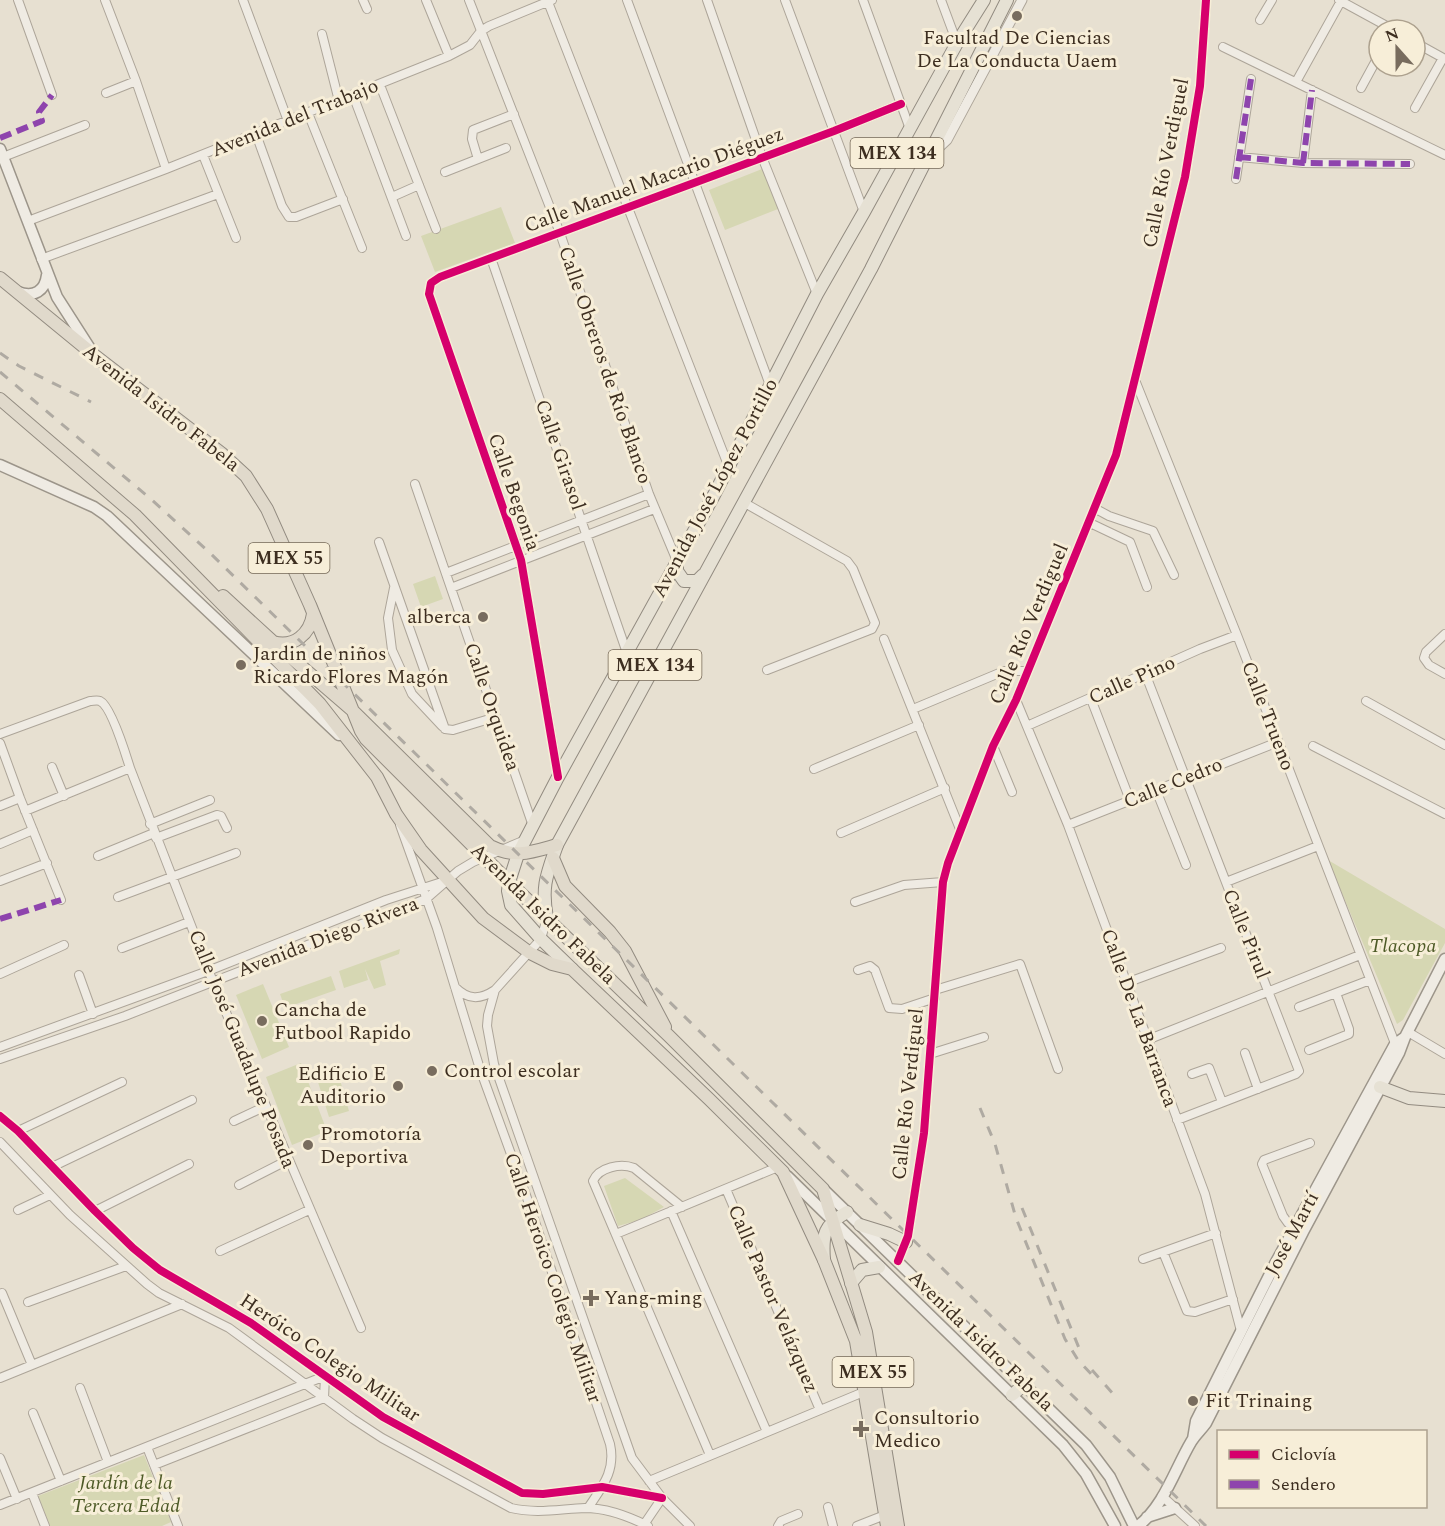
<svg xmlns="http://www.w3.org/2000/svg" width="1445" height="1526" font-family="Spectral,serif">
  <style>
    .green { fill: #d6d7b3 }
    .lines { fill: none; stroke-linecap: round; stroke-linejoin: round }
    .minor-casing { stroke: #ada599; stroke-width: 10 }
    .tertiary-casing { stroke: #ada599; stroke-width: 11 }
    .secondary-casing { stroke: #9c958a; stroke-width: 13 }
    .primary-casing { stroke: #928b80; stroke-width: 14 }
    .trunk-casing { stroke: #928b80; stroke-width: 14 }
    .minor { stroke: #efebe3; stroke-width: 8 }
    .tertiary { stroke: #efebe3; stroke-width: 9 }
    .secondary { stroke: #efebe3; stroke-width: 10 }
    .primary { stroke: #e6e1d4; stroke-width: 12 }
    .trunk { stroke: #e0d9cb; stroke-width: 12 }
    .rail { stroke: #afaaa2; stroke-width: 3; stroke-dasharray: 10 10; stroke-linecap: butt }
    .quiet { stroke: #8e44ad; stroke-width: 6; stroke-dasharray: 12 6; stroke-linecap: butt }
    .cycleway-casing { stroke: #f7eed8; stroke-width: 11 }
    .cycleway { stroke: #d6006c; stroke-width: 8 }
    .poi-dot { fill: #786c5e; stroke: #f7eed8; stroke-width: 2 }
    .labels { text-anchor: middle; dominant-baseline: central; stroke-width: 6; stroke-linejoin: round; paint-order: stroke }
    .shield { fill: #f7eed8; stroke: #756857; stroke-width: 1.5 }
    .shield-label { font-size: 18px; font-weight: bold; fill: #3d2e20 }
    .poi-label { font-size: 20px; fill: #3d2e20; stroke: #f7eed8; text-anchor: start }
    .street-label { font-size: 20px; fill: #3d2e20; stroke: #f7eed8 }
    .park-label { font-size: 20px; font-style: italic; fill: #4d5a26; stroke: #f7eed8 }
  </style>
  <rect width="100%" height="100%" fill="#e7e0d1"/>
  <!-- green -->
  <path class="green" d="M 762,169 L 778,209 L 725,230 L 709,190 Z
    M 501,207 L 515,243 L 435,272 L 421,236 Z
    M 435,576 L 443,599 L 421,607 L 413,584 Z
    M 1328,860 L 1445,929 L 1445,943 L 1403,1020 L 1397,1024 Z
    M 400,949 L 399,954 L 380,961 L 386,985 L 374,989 L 365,969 L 368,980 L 344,988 L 339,971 Z
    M 331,976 L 336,990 L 285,1008 L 280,994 Z
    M 263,984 L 289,1047 L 262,1059 L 236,995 Z
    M 301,1063 L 327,1131 L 292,1145 L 266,1077 Z
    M 338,1073 L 349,1111 L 329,1117 L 317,1079 Z
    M 625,1178 L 664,1207 L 640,1220 L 618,1226 L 604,1186 Z
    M 144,1455 L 171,1522 L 162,1526 L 50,1526 L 38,1496 Z"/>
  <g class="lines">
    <defs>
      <path id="minor" d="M 18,0 L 52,95
        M 105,0 L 136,81 L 166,169
        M 243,0 L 288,121
        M 363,0 L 367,9
        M 426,0 L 449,56
        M 469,0 L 560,233 L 649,494 L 677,561
        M 627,0 L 770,385
        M 707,0 L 762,157 L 817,294
        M 785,0 L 864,212
        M 863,0 L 910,129
        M 941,0 L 957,43
        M 1339,0 L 1394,30
        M 548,2 L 728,465
        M 1260,20 L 1272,0
        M 322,34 L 339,101
        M 1416,43 L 1445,59
        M 1223,47 L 1445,155
        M 1296,82 L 1341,1
        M 380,85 L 436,229
        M 1361,88 L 1379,55
        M 106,93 L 136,81
        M 353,95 L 406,236
        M 1415,108 L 1443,58
        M 308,113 L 362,248
        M 256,134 L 282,206 L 289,217 L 296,217 L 343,199
        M 203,155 L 236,238
        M 3,157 L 85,125
        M 1239,157 L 1303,163 L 1410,164
        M 478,159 L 472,139 L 473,130 L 514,114
        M 1303,163 L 1312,90
        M 445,172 L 506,148
        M 1236,179 L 1251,79
        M 392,197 L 419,185
        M 28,221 L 166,169 L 449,56 L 470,45 L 481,31 L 489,26 L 552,0
        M 491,258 L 627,653
        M 41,259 L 218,194
        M 1135,380 L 1237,635 L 1396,1046
        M 415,484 L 533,826
        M 743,502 L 847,561 L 853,569 L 875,623 L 872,629 L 767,670
        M 1096,509 L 1109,516 L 1153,531 L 1174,575
        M 1090,523 L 1130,542 L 1147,587
        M 379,542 L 445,729
        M 446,573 L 649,494
        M 394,588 L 388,618 L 392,650 L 412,694 L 442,726
        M 451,588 L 654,509
        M 1445,634 L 1426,652 L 1424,658 L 1429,665 L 1445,674
        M 884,639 L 960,829
        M 1145,673 L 1299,1071 L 1296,1074 L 1177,1120
        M 1091,699 L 1130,800
        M 1016,700 L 1068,825 L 1205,1194 L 1241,1331
        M 1366,701 L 1445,745
        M 913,709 L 1004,671 L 1028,671
        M 1027,726 L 1200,649 L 1237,635
        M 445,729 L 453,730 L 496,717
        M 0,734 L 90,701 C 93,701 97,700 100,701 C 111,706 126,755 130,768 L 25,811
        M 0,743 L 20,798 L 61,900
        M 993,746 L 1012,792
        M 1313,746 L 1445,814
        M 52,767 L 64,796
        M 130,768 L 213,982 L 361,1328
        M 814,769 L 919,725
        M 558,775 L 521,560 L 429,294 L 431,283 L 440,277 L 491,258 L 834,131 L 901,104
        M 1156,790 L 1186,865
        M 0,806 L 20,798
        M 150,824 L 210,800
        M 400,825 L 437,928 L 480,1069 L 527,1198 L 610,1444 C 616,1471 602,1487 588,1508
        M 1068,825 L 1278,742
        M 841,833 L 945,788
        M 156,838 L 217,815 L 221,816 L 227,828
        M 0,844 L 33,830
        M 98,856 L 154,833
        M 0,881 L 47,863
        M 1226,882 L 1318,846
        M 118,897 L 236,853
        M 855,902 L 904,885 L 943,882
        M 547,918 L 541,939 L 495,990 L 488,1015 L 487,1026 L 494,1064 L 632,1458 L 662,1498 L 690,1526
        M 122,948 L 189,922
        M 858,970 L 870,966 L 875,970 L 889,1008 L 902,1009 L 935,998
        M 0,974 L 64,945
        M 79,975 L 93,1014
        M 1126,983 L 1221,948
        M 455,987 C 468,1000 480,1000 495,990
        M 935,990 L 1020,964 L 1058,1069
        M 1299,1007 L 1370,980
        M 1408,1032 L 1445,1054
        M 1147,1040 L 1360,955
        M 0,1047 L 208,971 L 386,900 L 445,881
        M 1309,1050 L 1349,1034 L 1349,1029 L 1336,993
        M 1245,1053 L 1258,1089
        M 930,1054 L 984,1037
        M 0,1059 L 125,1016 L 426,899 L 458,871 L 473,862 L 525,840
        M 1192,1074 L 1209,1068 L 1222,1102
        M 0,1116 L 18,1131 L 95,1211 L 133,1248 L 160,1270 L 251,1323 L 383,1417 L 522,1493 L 543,1494 L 602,1487 L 662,1498
        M 234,1121 L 266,1106
        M 18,1131 L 122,1082
        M 0,1142 L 70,1215 L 147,1284 L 159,1293 L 229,1328 L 353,1419 L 382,1438 L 511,1508 C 536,1514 560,1509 585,1508 C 606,1508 630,1517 648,1526
        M 52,1167 L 192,1100
        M 239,1185 L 288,1160
        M 726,1189 L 820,1410
        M 682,1207 L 634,1168 C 621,1163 599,1167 593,1181 L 710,1455
        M 18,1210 L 50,1195
        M 95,1211 L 189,1164
        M 671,1211 L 767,1432
        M 1298,1229 L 1288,1223 L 1283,1216 L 1262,1164 L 1264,1160 L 1310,1143
        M 616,1234 L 778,1167
        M 220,1251 L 309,1210
        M 1163,1252 L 1187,1311 L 1195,1312 L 1233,1299
        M 1143,1259 L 1216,1233
        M 898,1261 L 908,1236 L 924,1133 L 943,882 L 948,863 L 993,746 L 1016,700 L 1116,455 L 1185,177 L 1200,86 L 1206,0
        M 2,1293 L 32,1365
        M 28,1302 L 126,1266
        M 0,1378 L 182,1304
        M 80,1388 L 108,1462
        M 33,1413 L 61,1481
        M 147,1447 L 178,1526
        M 0,1458 L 17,1499
        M 154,1465 L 324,1398
        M 649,1481 L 866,1391
        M 32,1493 L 45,1526
        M 1162,1496 L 1195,1526
        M 0,1505 L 325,1376 L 324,1398
        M 828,1507 L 833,1526
        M 643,1526 L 662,1498
        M 778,1526 L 781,1521 L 798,1514
        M 857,1526 L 885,1515"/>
      <path id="tertiary" d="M 931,155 L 947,140 L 1022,0"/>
      <path id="secondary" d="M 0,149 L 57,297 L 89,347
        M 18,292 C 34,298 45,291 47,275
        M 0,465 L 94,507 L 107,516 L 339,735
        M 787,1176 L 1063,1445 L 1086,1474 L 1115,1526
        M 823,1189 L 1086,1445 L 1110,1477 L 1134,1526
        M 1193,1439 L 1196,1421 L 1276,1262 L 1395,1044 L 1405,1037
        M 1147,1517 L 1175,1508
        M 1138,1526 C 1164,1506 1175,1469 1191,1442 C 1195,1435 1201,1430 1206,1423 L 1303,1232 L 1399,1053 L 1405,1037 L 1445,959"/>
      <path id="primary" d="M 677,561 L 677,571 L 684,581 L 697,581 L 703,575
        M 547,918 C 541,886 547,874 557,845 L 871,269 L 1007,0
        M 572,969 L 541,939 L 511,905 L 508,891 L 509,882 L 518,854 L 558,777 L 714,495 L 817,294 L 864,212 L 957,43 L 984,0
        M 1380,1087 L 1409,1098 L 1445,1101
        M 860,1225 L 889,1234 L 906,1242
        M 824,1260 C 822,1234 824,1225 847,1212
        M 851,1283 L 862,1270 L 879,1267
        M 1012,1395 L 1025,1384"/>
      <path id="trunk" d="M 0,278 L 94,355 L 221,453 L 246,476 L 267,509 L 310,605 L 361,731 L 366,739 L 509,882 L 669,1036 L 823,1189 L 866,1332 L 898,1526
        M 0,399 L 135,515 L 320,704 L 377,777 L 396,814 L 421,850 L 483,918 L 530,953 L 552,964 L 572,969 L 709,1099 L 783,1172 L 824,1260 L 856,1341 L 887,1526
        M 223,596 L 272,641 L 352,710 L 490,846 C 515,859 532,852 557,845
        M 273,642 C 294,648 310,634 313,614
        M 553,858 L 565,886 L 610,932 L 625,951 L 665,1027"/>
    </defs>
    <!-- minor casing -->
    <use href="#minor" class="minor-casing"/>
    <!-- tertiary casing -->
    <use href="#tertiary" class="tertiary-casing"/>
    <!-- secondary casing -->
    <use href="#secondary" class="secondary-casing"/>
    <!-- primary casing -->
    <use href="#primary" class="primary-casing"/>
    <!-- trunk casing -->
    <use href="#trunk" class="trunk-casing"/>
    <!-- minor -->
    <use href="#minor" class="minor"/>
    <!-- tertiary -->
    <use href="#tertiary" class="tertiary"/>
    <!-- secondary -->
    <use href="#secondary" class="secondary"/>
    <!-- primary -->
    <use href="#primary" class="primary"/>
    <!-- trunk -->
    <use href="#trunk" class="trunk"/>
    <!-- rail -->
    <path class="rail" d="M 0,353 L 19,366 L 91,402
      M 0,372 L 152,500 L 209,552 L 1206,1526
      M 980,1108 L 995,1144 L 1016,1218 L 1065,1339 L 1078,1360 L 1096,1379
      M 1022,1208 L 1081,1353
      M 1092,1370 L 1115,1396"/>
    <!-- quiet -->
    <path class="quiet" d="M 0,138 L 42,121 L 39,112 L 52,95
      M 1239,157 L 1303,163 L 1410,164
      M 1303,163 L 1312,90
      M 1236,179 L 1251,79
      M 0,919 L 61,900"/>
    <defs>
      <path id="cycleway" d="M 558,777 L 521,560 L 429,294 L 431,283 L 440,277 L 491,258 L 834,131 L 901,104
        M 0,1116 L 18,1131 L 95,1211 L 133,1248 L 160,1270 L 251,1323 L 383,1417 L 522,1493 L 543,1494 L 602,1487 L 662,1498
        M 898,1261 L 908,1236 L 924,1133 L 943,882 L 948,863 L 993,746 L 1016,700 L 1116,455 L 1185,177 L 1200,86 L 1206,0"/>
    </defs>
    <!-- cycleway casing -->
    <use href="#cycleway" class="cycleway-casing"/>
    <!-- cycleway -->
    <use href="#cycleway" class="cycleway"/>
  </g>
  <!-- markers -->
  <g class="poi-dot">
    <circle cx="1017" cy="16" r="6"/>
    <circle cx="483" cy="617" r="6"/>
    <circle cx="241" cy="665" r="6"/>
    <circle cx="262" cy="1021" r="6"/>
    <circle cx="432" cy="1071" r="6"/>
    <circle cx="398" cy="1086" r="6"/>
    <circle cx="308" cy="1145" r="6"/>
    <path d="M588 1289h6v6h6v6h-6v6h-6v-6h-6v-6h6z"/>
    <circle cx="1193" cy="1401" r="6"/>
    <path d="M858 1420h6v6h6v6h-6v6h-6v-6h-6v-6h6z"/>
  </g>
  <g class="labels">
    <!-- shield labels -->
    <g class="shield">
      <rect x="850.5" y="138" width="93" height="30" rx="4.5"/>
      <rect x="248.5" y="543" width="81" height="30" rx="4.5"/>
      <rect x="608.5" y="650" width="93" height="30" rx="4.5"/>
      <rect x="832.5" y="1357" width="81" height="30" rx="4.5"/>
    </g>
    <g class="shield-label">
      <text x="897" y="153">MEX 134</text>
      <text x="289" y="558">MEX 55</text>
      <text x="655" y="665">MEX 134</text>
      <text x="873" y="1372">MEX 55</text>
    </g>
    <!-- poi labels -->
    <g class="poi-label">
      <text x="1017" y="38" text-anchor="middle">Facultad De Ciencias<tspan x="1017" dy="23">De La Conducta Uaem</tspan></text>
      <text x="471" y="617" text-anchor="end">alberca</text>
      <text x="253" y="654">Jardin de niños<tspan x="253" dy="23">Ricardo Flores Magón</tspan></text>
      <text x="274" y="1010">Cancha de<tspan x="274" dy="23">Futbool Rapido</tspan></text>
      <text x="444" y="1071">Control escolar</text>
      <text x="386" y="1074" text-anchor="end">Edificio E<tspan x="386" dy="23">Auditorio</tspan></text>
      <text x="320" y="1134">Promotoría<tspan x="320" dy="23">Deportiva</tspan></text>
      <text x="604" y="1298">Yang-ming</text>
      <text x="1205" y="1401">Fit Trinaing</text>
      <text x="874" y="1418">Consultorio<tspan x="874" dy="23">Medico</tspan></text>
    </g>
    <!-- street labels -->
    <g class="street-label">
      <text transform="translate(295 118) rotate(-22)">Avenida del Trabajo</text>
      <text transform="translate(1166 163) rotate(-79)">Calle Río Verdiguel</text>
      <text transform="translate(654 180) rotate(-20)">Calle Manuel Macario Diéguez</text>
      <text transform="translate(605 365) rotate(71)">Calle Obreros de Río Blanco</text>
      <text transform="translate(161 408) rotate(38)">Avenida Isidro Fabela</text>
      <text transform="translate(560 455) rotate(71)">Calle Girasol</text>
      <text transform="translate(715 488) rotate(-62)">Avenida José López Portillo</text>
      <text transform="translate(514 492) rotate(71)">Calle Begonia</text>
      <text transform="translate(1029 624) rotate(-67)">Calle Río Verdiguel</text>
      <text transform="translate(1132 680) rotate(-24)">Calle Pino</text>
      <text transform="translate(492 707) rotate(71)">Calle Orquidea</text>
      <text transform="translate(1268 716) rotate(69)">Calle Trueno</text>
      <text transform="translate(1173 783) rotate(-22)">Calle Cedro</text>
      <text transform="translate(543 914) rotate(44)">Avenida Isidro Fabela</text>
      <text transform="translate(1246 934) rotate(68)">Calle Pirul</text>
      <text transform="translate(328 937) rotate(-21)">Avenida Diego Rivera</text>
      <text transform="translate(1139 1018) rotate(70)">Calle De La Barranca</text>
      <text transform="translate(242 1049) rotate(68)">Calle José Guadalupe Posada</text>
      <text transform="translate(908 1094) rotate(-84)">Calle Río Verdiguel</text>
      <text transform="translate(1292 1234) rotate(-62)">José Martí</text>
      <text transform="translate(553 1278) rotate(71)">Calle Heroico Colegio Militar</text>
      <text transform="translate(773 1299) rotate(67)">Calle Pastor Velázquez</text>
      <text transform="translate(981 1341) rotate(44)">Avenida Isidro Fabela</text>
      <text transform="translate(330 1358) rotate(34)">Heróico Colegio Militar</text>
    </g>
    <!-- park labels -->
    <g class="park-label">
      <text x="1403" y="946">Tlacopa</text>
      <text x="126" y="1483">Jardín de la<tspan x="126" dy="23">Tercera Edad</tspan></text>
    </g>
  </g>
  <!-- legend -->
  <rect x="1217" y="1430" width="210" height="78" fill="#f7eed8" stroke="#ada18e" stroke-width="1.5"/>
  <rect x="1229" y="1450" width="30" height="9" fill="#d6006c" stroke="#ada18e" stroke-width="1.5"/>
  <text x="1271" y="1460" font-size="18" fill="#3d2e20">Ciclovía</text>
  <rect x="1229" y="1480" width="30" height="9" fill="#8e44ad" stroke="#ada18e" stroke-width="1.5"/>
  <text x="1271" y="1490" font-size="18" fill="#3d2e20">Sendero</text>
  <!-- north arrow -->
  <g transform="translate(1397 48) rotate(339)"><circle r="28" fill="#f7eed8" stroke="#ada18e" stroke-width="1.5"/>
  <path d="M0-4.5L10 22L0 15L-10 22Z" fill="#786c5e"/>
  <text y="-9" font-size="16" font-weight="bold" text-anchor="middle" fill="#3d2e20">N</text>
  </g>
</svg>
